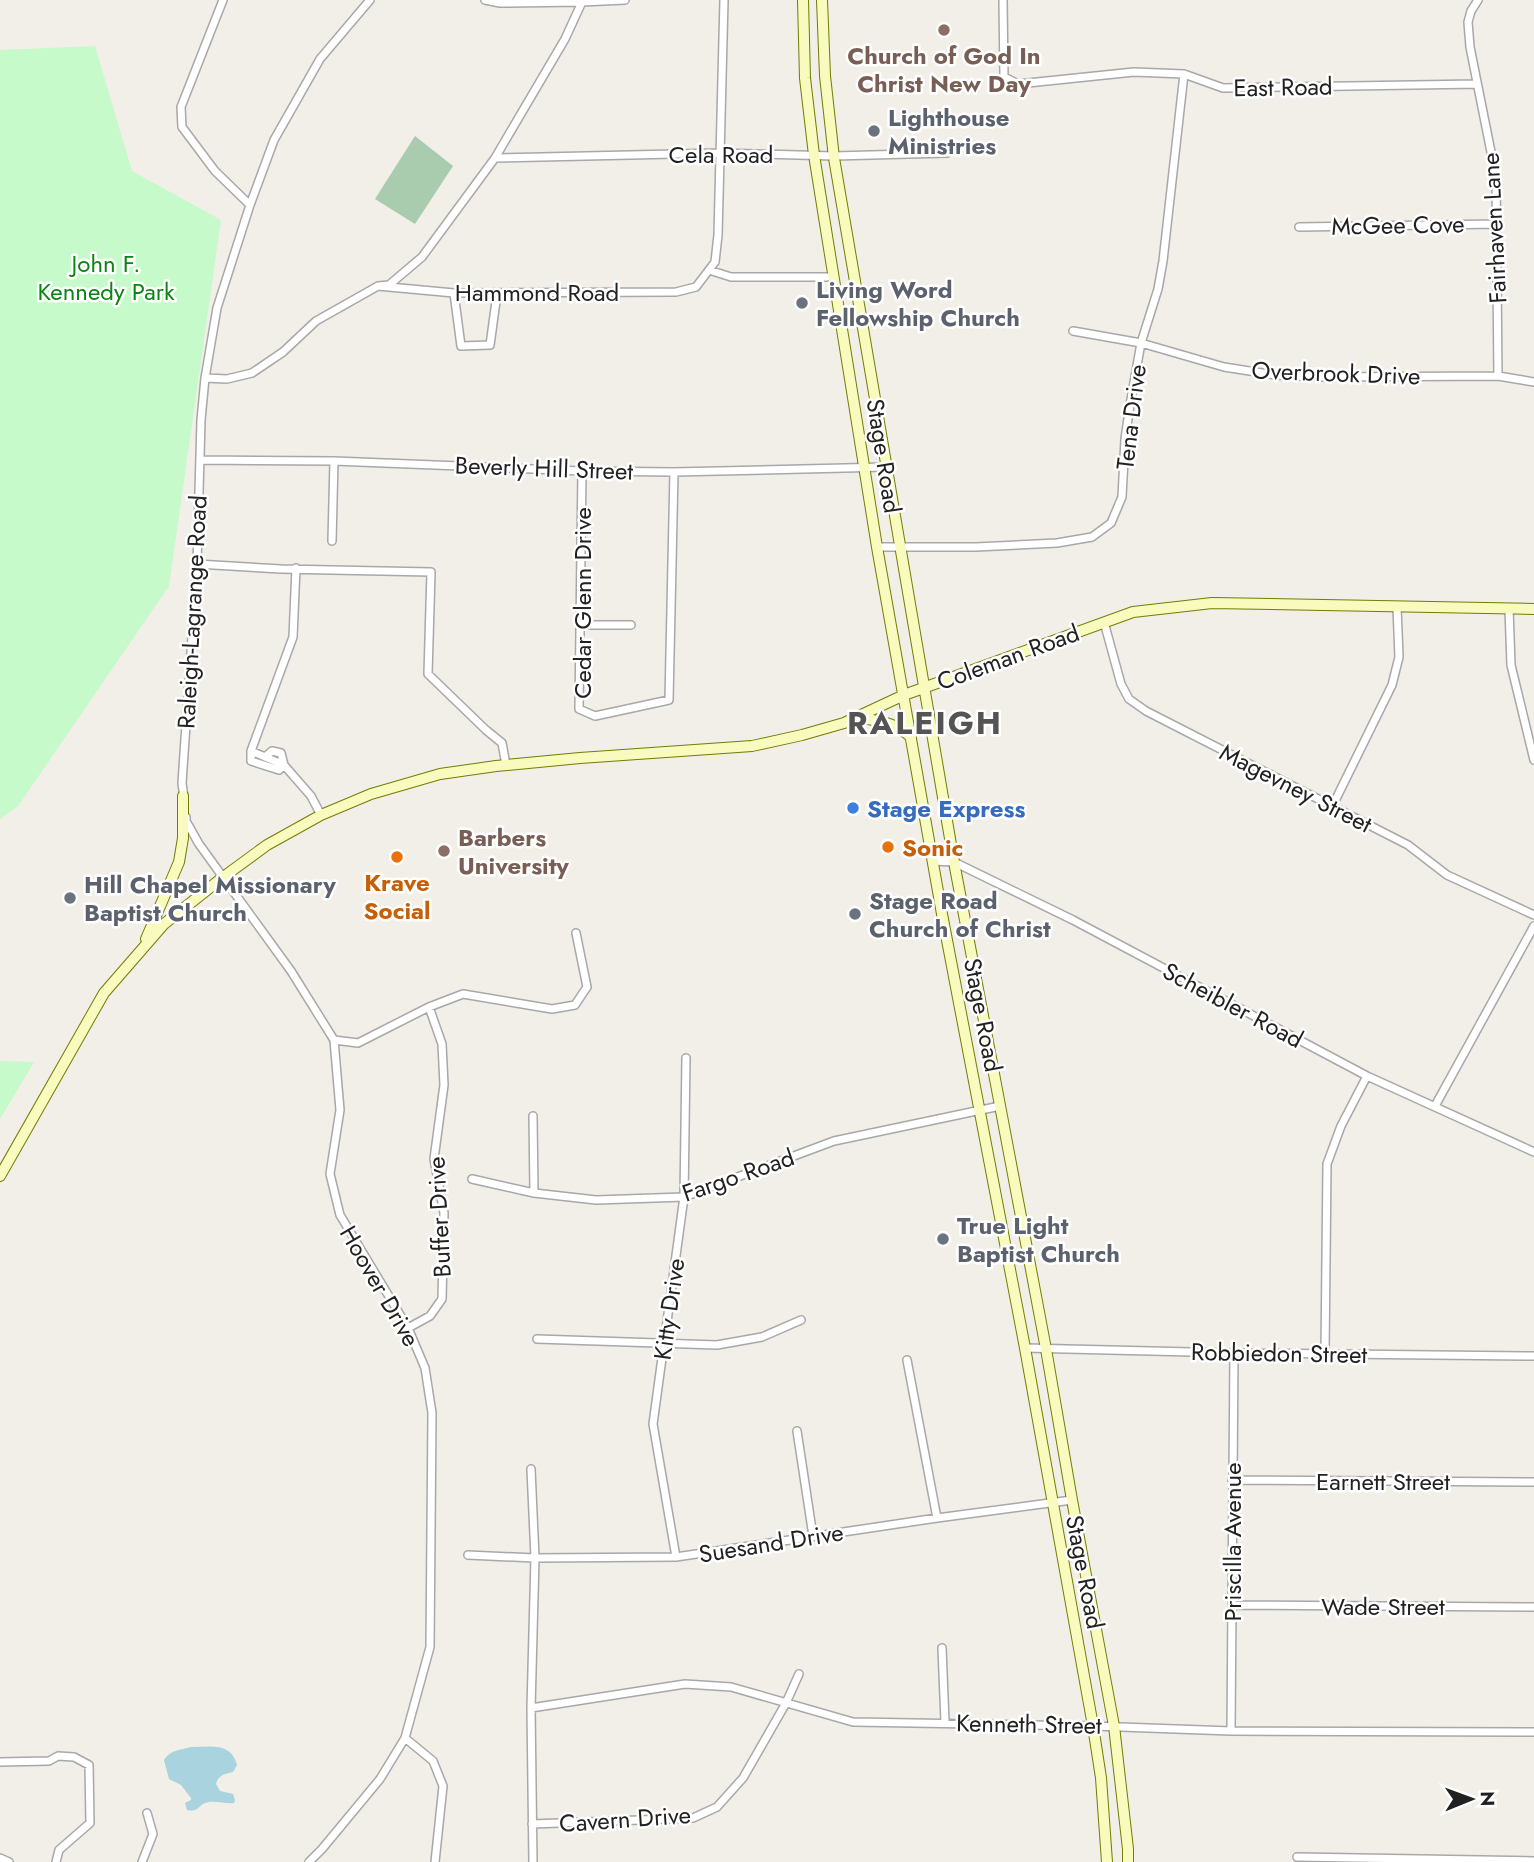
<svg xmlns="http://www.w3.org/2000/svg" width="1534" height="1862" font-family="Jost,sans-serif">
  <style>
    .cemetery { fill: #a9cbae }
    .park { fill: #c6faca }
    .water { fill: #a8d3df }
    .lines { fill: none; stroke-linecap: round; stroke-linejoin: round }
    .street-casing { stroke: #a8a8a8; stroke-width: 10 }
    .secondary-casing { stroke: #717d04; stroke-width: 12 }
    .street { stroke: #fff; stroke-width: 7 }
    .secondary { stroke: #f8fbbd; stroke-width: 10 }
    .education-dot { fill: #8d6e63; stroke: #fff; stroke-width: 2.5 }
    .worship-dot { fill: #6b7280; stroke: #fff; stroke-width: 2.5 }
    .shop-dot { fill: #3f7fe0; stroke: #fff; stroke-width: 2.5 }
    .food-dot { fill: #e8710a; stroke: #fff; stroke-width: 2.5 }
    .labels { text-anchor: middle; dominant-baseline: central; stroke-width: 5; stroke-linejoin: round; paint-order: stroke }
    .education-label { font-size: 24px; font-weight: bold; fill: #785e54; stroke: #fff }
    .street-label { font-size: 24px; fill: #212121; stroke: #fff }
    .worship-label { font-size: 24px; font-weight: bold; fill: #5b616d; stroke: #fff; text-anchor: start }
    .park-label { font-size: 24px; fill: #0a8413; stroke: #fff }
    .shop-label { font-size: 24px; font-weight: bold; fill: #366cbe; stroke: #fff; text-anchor: start }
    .food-label { font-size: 24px; font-weight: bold; fill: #c56008; stroke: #fff; text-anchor: start }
    .district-label { font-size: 32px; font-weight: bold; letter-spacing: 2px; fill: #545454; stroke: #fff }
  </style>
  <rect width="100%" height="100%" fill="#f2eee8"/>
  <!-- cemetery -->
  <path class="cemetery" d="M 415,136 L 453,166 L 415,224 L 375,199 Z"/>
  <!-- park -->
  <path class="park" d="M 95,46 L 132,171 L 221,220 L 169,586 L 18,806 L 0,819 L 0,50 Z
    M 0,1061 L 34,1062 L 0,1119 Z"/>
  <!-- water -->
  <path class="water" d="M 191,1747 C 210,1747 231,1742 237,1765 L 233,1772 C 225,1774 218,1775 216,1784 L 220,1791 L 233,1794 L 235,1800 L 234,1803 C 226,1804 217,1801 209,1802 C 197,1804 200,1813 187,1810 L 185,1803 L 191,1800 L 191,1798 L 181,1785 L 169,1779 L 164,1760 C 170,1750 180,1750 191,1747 Z"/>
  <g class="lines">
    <defs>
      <path id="street" d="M 223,0 L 181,107 L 182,127 L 215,171 L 250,205
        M 485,0 L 500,3 L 582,2 L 625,0
        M 1003,0 L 1004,77 L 1018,84 L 1134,72 L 1184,74 L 1223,88 L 1477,84
        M 1478,0 L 1471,11 L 1468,22 L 1470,47 L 1496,177 L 1498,376
        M 495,158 L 719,153 L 834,156 L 947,153
        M 1299,227 L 1497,224
        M 709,270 L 731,277 L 833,277
        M 378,286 L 454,293 L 676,292 L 696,287 L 715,262 L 718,235 L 724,0
        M 454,293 L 461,346 L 490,345 L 497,294
        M 1073,331 L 1141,343 L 1224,367 L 1275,375 L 1317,377 L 1498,376 L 1534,382
        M 205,378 L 227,379 L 252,373 L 283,352 L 316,321 L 378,286 L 389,285 L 422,257 L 495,158 L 565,39 L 582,2
        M 201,460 L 334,461 L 582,471 L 674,472 L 886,467
        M 582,471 L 579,709 L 595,716 L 669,700 L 674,472
        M 332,541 L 334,461
        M 877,547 L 976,547 L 1057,543 L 1092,537 L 1111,523 L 1122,497 L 1125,439 L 1130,405 L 1141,343 L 1158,289 L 1163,261 L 1184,74
        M 197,564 L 281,569 L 431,572 L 428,674 L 486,730 L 502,743 L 506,765
        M 1509,609 L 1511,665 L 1534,760
        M 1104,622 L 1121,684 L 1129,699 L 1146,711 L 1408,845 L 1447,875 L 1534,915
        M 580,625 L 631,625
        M 251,751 L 284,765 L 311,796 L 321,815
        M 265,757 L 272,751 L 281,753 L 284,765
        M 284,765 L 279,770 L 251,761 L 251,751 L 293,637 L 296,568
        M 184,798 L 182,783 L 197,564 L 201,420 L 205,378 L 217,308 L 250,205 L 274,140 L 320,59 L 370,0
        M 1332,807 L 1392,685 L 1399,657 L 1397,607
        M 186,817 L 186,821 L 199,844 L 291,971 L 334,1040 L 340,1110 L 330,1174 L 340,1215 L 408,1328 L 425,1368 L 432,1413 L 430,1647 L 405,1738 L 380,1779 L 322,1849 L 309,1862
        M 932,861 L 954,862 L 993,881 L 1073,920 L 1367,1076 L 1534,1152
        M 334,1040 L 358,1043 L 429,1007 L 463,994 L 552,1009 L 575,1005 L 587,987 L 576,933
        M 1435,1106 L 1534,926
        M 533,1116 L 534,1193
        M 472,1179 L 534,1193 L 596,1200 L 684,1197 L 834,1141 L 1000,1106
        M 408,1328 L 430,1316 L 442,1299 L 444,1213 L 434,1159 L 444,1085 L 442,1044 L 429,1007
        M 537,1339 L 717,1345 L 762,1337 L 801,1320
        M 1025,1348 L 1234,1353 L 1534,1356
        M 1325,1354 L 1327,1164 L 1341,1126 L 1367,1076
        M 907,1360 L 937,1518
        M 797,1431 L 813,1536
        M 531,1469 L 535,1558 L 531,1708 L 533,1862
        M 1232,1480 L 1534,1482
        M 468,1555 L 535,1558 L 676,1557 L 937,1518 L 1072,1500
        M 676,1557 L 653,1424 L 684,1197 L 686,1058
        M 1232,1605 L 1534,1607
        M 942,1648 L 945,1722
        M 531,1708 L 685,1684 L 731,1687 L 853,1722 L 1093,1726 L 1231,1731 L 1534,1732
        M 1231,1731 L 1234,1353
        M 405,1738 L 433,1761 L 443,1786 L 435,1862
        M 0,1762 L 49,1761 L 58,1756 L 74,1757 L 89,1765 L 90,1823 L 59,1850 L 56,1862
        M 532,1824 L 693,1818 L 717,1807 L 743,1778 L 786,1703 L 799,1674
        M 1297,1857 L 1534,1861
        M 0,1858 L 9,1862
        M 142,1862 L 153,1834 L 147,1813"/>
      <path id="secondary" d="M 803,0 L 805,78 L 814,155 L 877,547 L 942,914 L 1025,1348 L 1093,1726 L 1101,1778 L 1107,1862
        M 822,0 L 825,76 L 834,158 L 954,862 L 1046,1349 L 1072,1500 L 1114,1726 L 1128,1849 L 1128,1862
        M 858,717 C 880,722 893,721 911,737
        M 146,939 L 179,862 L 183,838 L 183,796
        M 0,1176 L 104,993 L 164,924 L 222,878 L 267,845 L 321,815 L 371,794 L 440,774 L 496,766 L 580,758 L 752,746 L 802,735 L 844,723 L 904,695 L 1133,612 L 1212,603 L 1534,609"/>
    </defs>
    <!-- street casing -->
    <use href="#street" class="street-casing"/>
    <!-- secondary casing -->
    <use href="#secondary" class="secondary-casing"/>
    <!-- street -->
    <use href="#street" class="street"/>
    <!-- secondary -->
    <use href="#secondary" class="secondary"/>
  </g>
  <!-- markers -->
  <g class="education-dot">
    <circle cx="944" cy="30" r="7"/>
    <circle cx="444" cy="851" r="7"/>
  </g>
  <g class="worship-dot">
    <circle cx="874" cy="131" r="7"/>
    <circle cx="802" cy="303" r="7"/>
    <circle cx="70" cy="898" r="7"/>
    <circle cx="855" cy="914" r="7"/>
    <circle cx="943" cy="1239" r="7"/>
  </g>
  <circle class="shop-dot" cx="853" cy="808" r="7"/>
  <g class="food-dot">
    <circle cx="888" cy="847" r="7"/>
    <circle cx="397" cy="857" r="7"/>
  </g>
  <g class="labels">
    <!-- education labels -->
    <g class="education-label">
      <text x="944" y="55">Church of God In<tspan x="944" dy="28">Christ New Day</tspan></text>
      <text x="458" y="837" text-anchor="start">Barbers<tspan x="458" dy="28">University</tspan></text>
    </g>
    <!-- street labels -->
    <g class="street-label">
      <text transform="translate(1283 87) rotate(-1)">East Road</text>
      <text x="721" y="154">Cela Road</text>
      <text transform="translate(1398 225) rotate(-1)">McGee Cove</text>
      <text transform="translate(1494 228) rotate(-93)">Fairhaven Lane</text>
      <text x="537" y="292">Hammond Road</text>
      <text transform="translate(1336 373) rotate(2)">Overbrook Drive</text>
      <text transform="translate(1131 417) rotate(-83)">Tena Drive</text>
      <text transform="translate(884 456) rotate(81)">Stage Road</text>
      <text transform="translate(544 468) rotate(2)">Beverly Hill Street</text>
      <text transform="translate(582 603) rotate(-90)">Cedar Glenn Drive</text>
      <text transform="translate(192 612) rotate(-87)">Raleigh-Lagrange Road</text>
      <text transform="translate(1008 657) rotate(-20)">Coleman Road</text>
      <text transform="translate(1296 788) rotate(27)">Magevney Street</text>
      <text transform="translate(1233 1005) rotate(28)">Scheibler Road</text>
      <text transform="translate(983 1015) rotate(79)">Stage Road</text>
      <text transform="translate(738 1175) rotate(-19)">Fargo Road</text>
      <text transform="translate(439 1217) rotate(-93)">Buffer Drive</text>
      <text transform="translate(380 1286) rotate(60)">Hoover Drive</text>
      <text transform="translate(669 1309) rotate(-82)">Kitty Drive</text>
      <text transform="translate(1279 1353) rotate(1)">Robbiedon Street</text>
      <text x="1383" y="1481">Earnett Street</text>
      <text transform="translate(1232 1542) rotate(-90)">Priscilla Avenue</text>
      <text transform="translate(771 1543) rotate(-9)">Suesand Drive</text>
      <text transform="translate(1085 1572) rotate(79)">Stage Road</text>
      <text x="1383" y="1606">Wade Street</text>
      <text transform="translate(1029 1724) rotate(1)">Kenneth Street</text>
      <text transform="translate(625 1819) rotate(-4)">Cavern Drive</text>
    </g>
    <!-- worship labels -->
    <g class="worship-label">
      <text x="888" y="117">Lighthouse<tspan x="888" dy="28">Ministries</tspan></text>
      <text x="816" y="289">Living Word<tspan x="816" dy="28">Fellowship Church</tspan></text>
      <text x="84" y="884">Hill Chapel Missionary<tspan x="84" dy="28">Baptist Church</tspan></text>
      <text x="869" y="900">Stage Road<tspan x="869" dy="28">Church of Christ</tspan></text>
      <text x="957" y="1225">True Light<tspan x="957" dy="28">Baptist Church</tspan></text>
    </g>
    <!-- park labels -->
    <g class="park-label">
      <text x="106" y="263">John F.<tspan x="106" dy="28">Kennedy Park</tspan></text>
    </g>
    <!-- shop labels -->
    <g class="shop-label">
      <text x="867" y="808">Stage Express</text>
    </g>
    <!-- food labels -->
    <g class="food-label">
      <text x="902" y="847">Sonic</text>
      <text x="397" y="882" text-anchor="middle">Krave<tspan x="397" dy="28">Social</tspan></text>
    </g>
    <!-- district labels -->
    <g class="district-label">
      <text x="925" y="723">RALEIGH</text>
    </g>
  </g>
  <!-- north arrow -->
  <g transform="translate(1471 1799) rotate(89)" stroke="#ffffff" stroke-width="5" paint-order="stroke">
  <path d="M0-5L12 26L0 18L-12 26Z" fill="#212121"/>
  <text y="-10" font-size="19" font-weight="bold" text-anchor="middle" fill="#212121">N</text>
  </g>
</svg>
